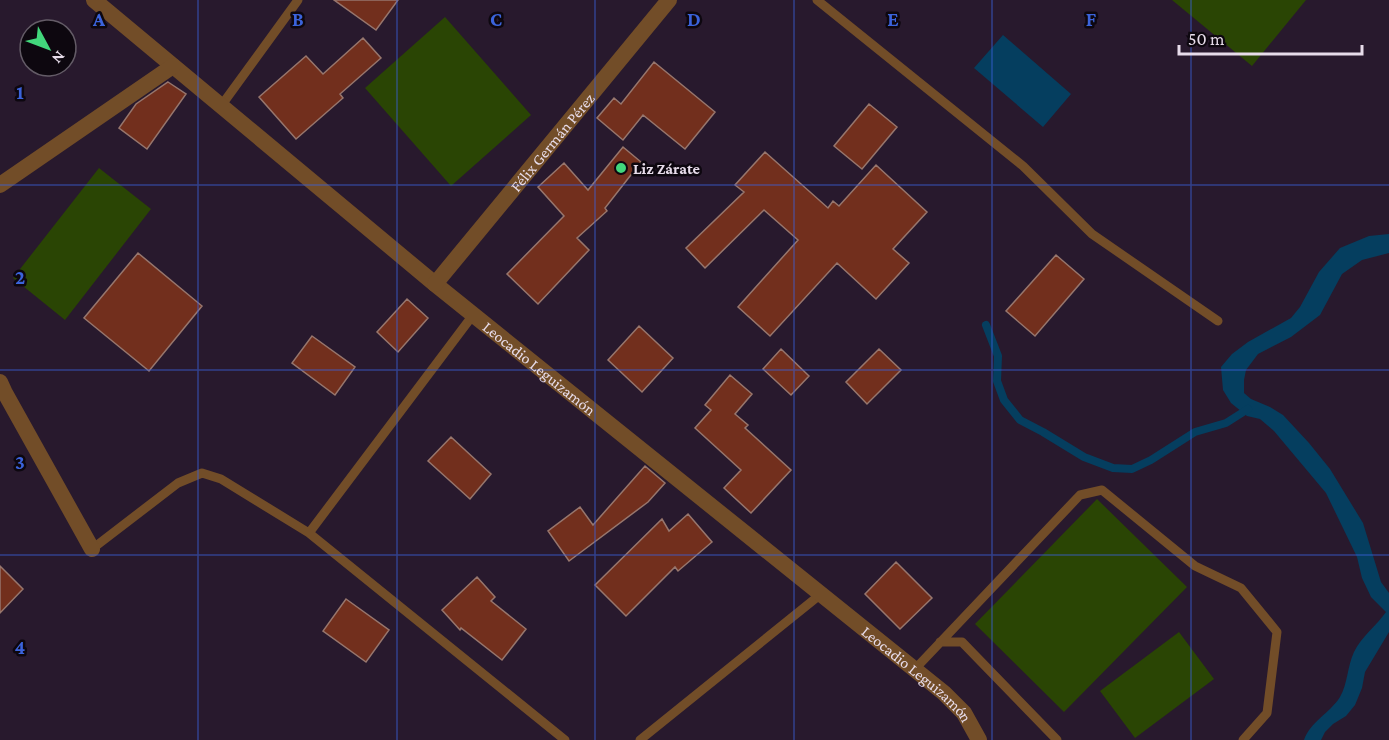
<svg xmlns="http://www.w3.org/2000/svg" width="1389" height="740" font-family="'Crimson Pro',serif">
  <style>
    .green { fill: #2a4504 }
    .water { fill: #053e5f }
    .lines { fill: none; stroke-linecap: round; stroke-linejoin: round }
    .stream { stroke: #053e5f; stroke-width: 8 }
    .building { fill: #722f1d; stroke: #97766d; stroke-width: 1.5 }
    .service { stroke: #724d28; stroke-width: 9 }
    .minor { stroke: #724d28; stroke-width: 16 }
    .grid { fill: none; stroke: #3b63db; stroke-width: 1.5; stroke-opacity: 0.55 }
    .poi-dot { fill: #42d77c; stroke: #0d070f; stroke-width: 2 }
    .labels { text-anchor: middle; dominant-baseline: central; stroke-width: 5; stroke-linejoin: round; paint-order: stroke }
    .street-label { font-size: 16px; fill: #e7dcea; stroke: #0d070f }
    .poi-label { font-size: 16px; font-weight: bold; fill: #e7dcea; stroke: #0d070f; text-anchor: start }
    .grid-label { font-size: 20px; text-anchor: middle; font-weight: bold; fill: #3b63db; stroke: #0d070f; stroke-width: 5; stroke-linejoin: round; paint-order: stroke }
  </style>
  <rect width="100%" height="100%" fill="#28192d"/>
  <!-- green -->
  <path class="green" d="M 1172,0 L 1306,0 L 1252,66 Z
    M 445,17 L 531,115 L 451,186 L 365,88 Z
    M 99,168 L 151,209 L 65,320 L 13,278 Z
    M 1097,499 L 1187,587 L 1064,712 L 975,624 Z
    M 1179,632 L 1214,679 L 1135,738 L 1100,691 Z"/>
  <!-- water -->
  <path class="water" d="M 1003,35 L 1071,94 L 1043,127 L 974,68 Z
    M 1389,234 L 1389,253 L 1362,260 L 1342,274 L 1320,315 L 1291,337 L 1258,354 L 1246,370 L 1244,380 L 1244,393 L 1251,399 L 1270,407 L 1283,415 L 1309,443 L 1330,469 L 1363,523 L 1381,582 L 1389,593 L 1389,632 L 1365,672 L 1362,688 L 1355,705 L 1346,716 L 1333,724 L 1325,732 L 1321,740 L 1304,740 C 1310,722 1330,713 1340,697 C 1348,683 1347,667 1354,652 C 1361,637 1377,625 1386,612 L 1371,597 L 1362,578 L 1357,557 L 1326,493 L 1274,431 L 1260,419 L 1247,416 L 1231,403 L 1223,390 L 1221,367 L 1232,354 L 1248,342 L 1291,318 L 1300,307 L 1319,272 L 1340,248 L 1369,236 Z"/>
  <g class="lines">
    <!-- stream -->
    <path class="stream" d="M 986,325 L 998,356 L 997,381 L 1004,400 L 1020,420 L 1043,432 L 1084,457 L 1113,468 L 1132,469 L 1151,460 L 1195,432 L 1226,423 L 1248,409"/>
  </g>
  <!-- building -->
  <path class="building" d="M 334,0 L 398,0 L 376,30 Z
    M 363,38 L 381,58 L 340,94 L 343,98 L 296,139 L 259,97 L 306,56 L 323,74 Z
    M 654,62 L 715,112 L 685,149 L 643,115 L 623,140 L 597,118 L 614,98 L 621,104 Z
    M 168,82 L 186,94 L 147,149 L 119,128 L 136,104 Z
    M 869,104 L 897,127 L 862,169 L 834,146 Z
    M 623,147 L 641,162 L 605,208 L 607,211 L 577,238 L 589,250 L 538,304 L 507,274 L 564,216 L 538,187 L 564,163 L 588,190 Z
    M 765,152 L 828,208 L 833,201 L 839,206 L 876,165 L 927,212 L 893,249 L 909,263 L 876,299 L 837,263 L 770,336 L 738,307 L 798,240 L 764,210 L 705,268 L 686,248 L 744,192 L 735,185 Z
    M 138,253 L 202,306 L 149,371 L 84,318 Z
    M 1056,255 L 1084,279 L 1035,336 L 1006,311 Z
    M 407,299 L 428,318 L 398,352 L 377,332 Z
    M 639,326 L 673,358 L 642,392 L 608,360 Z
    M 312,336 L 355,367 L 335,395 L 292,363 Z
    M 781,349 L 809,376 L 791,395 L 763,369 Z
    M 879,349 L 901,370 L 867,404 L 846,382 Z
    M 730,375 L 752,394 L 735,414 L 748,425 L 745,428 L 791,470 L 751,513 L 724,488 L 741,470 L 695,428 L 711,410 L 705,405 Z
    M 451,437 L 491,474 L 470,499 L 428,461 Z
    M 645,466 L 665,483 L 648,502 L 569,561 L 548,531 L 580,507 L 593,525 Z
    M 688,514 L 712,542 L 678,571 L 675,567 L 626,616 L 595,585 L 662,519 L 669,531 Z
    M 896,562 L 932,598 L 900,629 L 865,594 Z
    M 0,566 L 23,589 L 0,613 Z
    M 477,577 L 495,597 L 491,601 L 526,629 L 502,660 L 461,628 L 460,630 L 442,610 Z
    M 346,599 L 389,630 L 366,662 L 323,631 Z"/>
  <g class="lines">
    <!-- service -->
    <path class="service" d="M 817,0 L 1023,166 L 1092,234 L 1218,321
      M 221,106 L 298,0
      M 309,533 L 473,315
      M 92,549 L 178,483 L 202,473 L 221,479 L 309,533 L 565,740
      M 940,642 L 962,642 L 1057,740
      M 915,669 L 1080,495 L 1102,490 L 1195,566 L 1241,588 L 1277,632 L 1267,713 L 1243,740
      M 640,740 L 821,594"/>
    <!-- minor -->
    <g class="minor">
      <path id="s1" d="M 94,0 L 435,284 L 944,693 L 964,713 L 979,740"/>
      <path d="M 0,185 L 173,66"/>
      <path id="s2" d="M 435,284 L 669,0"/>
      <path d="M 0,382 L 5,393 L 92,549"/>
    </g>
  </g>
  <!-- grid -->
  <path class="grid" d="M 198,0 L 198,740M 397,0 L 397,740M 595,0 L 595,740M 794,0 L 794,740M 992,0 L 992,740M 1191,0 L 1191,740M 0,185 L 1389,185M 0,370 L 1389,370M 0,555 L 1389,555"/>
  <!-- markers -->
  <circle class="poi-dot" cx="621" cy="168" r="6"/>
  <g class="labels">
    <!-- street labels -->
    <g class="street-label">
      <text stroke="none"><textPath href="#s2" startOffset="184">Félix Germán Pérez</textPath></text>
      <text stroke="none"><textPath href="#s1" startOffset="578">Leocadio Leguizamón</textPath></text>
      <text stroke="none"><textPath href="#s1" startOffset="1064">Leocadio Leguizamón</textPath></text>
    </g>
    <!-- poi labels -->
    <g class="poi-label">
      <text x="633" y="168">Liz Zárate</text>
    </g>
  </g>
  <g class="grid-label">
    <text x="99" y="26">A</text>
    <text x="298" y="26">B</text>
    <text x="496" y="26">C</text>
    <text x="694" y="26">D</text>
    <text x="893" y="26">E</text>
    <text x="1091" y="26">F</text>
    <text x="20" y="99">1</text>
    <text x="20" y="284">2</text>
    <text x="20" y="469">3</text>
    <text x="20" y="654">4</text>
  </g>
  <!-- north arrow -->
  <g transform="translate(48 48) rotate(131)"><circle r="28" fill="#0d070f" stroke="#645c67" stroke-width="1.5"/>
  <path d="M0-4.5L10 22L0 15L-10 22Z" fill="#42d77c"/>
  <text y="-9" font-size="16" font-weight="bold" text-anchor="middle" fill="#e7dcea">N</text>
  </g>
  <!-- scale -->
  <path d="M1179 45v9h183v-9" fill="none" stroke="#e7dcea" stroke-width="3"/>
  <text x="1188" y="45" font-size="18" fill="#e7dcea" stroke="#0d070f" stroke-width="4.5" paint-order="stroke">50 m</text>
</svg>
